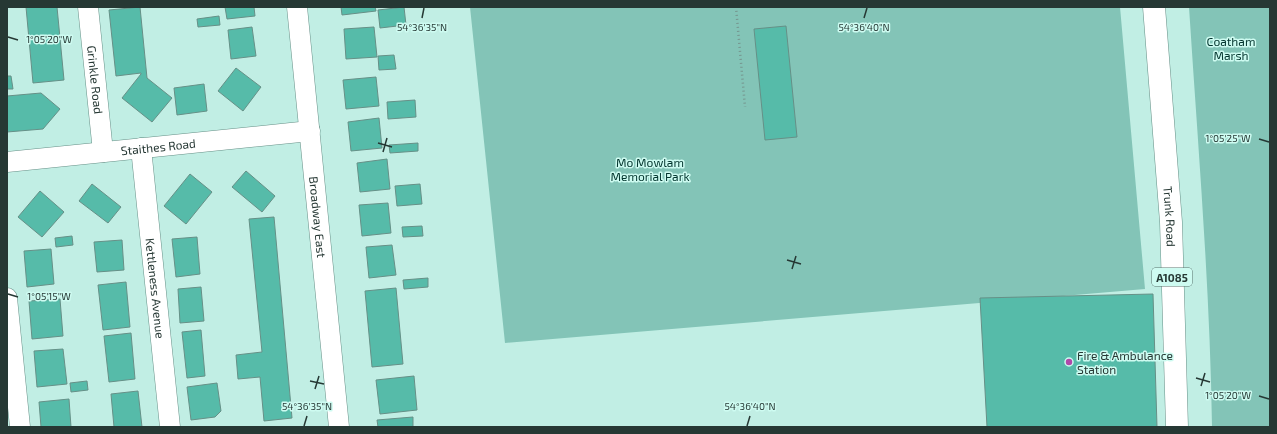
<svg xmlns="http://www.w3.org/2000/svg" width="1277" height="434" font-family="'Exo 2',sans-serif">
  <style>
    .green { fill: #83c4b7 }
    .building { fill: #56bba9; stroke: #669087 }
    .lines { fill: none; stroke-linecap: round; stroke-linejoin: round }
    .minor-casing { stroke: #669087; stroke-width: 21 }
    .primary-casing { stroke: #669087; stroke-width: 23 }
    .path { stroke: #76968f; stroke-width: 2.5; stroke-dasharray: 1 3; stroke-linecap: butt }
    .minor { stroke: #fff; stroke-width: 20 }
    .primary { stroke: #fff; stroke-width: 22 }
    .ticks { fill: none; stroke: #263834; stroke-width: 1.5 }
    .poi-dot { fill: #b048aa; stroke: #cefbf1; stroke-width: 1.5 }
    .labels { text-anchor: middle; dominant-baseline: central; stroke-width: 3; stroke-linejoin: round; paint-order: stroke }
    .shield { fill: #cefbf1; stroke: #58726d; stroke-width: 1 }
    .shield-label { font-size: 11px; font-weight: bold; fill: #263834 }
    .park-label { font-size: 12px; fill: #02342d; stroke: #cefbf1 }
    .street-label { font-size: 12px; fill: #263834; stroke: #cefbf1 }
    .poi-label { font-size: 12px; fill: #263834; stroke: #cefbf1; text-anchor: start }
    .ticks-label { font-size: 10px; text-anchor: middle; fill: #263834; stroke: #cefbf1; stroke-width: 3; stroke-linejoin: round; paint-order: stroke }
  </style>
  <rect width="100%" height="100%" fill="#c1eee4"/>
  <!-- green -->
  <path class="green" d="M 470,7 L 1120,7 L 1145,289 L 505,343 Z
    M 1189,7 L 1270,7 L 1270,427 L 1212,427 C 1210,287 1198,147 1189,7 Z"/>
  <!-- building -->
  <path class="building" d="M 26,7 L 57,7 L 64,80 L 33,83 Z
    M 140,7 L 147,78 L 172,98 L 152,122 L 122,98 L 141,74 L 141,73 L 116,76 L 109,10 Z
    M 225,7 L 254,7 L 255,16 L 227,19 Z
    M 341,7 L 375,7 L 376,11 L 342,15 Z
    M 404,7 L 406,25 L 380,28 L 378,10 Z
    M 219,16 L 220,25 L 198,27 L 197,19 Z
    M 786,26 L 797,137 L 765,140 L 754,29 Z
    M 252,27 L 256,56 L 231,59 L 228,30 Z
    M 374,27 L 377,57 L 346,59 L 344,29 Z
    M 394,55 L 396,69 L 379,70 L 378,56 Z
    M 236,68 L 261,87 L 243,111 L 218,91 Z
    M 7,76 L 11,76 L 13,89 L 7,89 Z
    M 376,77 L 379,106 L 346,109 L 343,80 Z
    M 204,84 L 207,111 L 177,115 L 174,88 Z
    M 41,93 L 60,109 L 43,129 L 7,132 L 7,96 Z
    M 415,100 L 416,117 L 388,119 L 387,102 Z
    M 379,118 L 382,148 L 351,151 L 348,122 Z
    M 418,143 L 418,151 L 390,153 L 389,145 Z
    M 387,159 L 390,189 L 360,192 L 357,163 Z
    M 246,171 L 275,196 L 262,212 L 232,187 Z
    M 190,174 L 212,192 L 186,224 L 164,206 Z
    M 92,184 L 121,207 L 108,223 L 79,201 Z
    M 420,184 L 422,204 L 397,206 L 395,186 Z
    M 40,191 L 64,212 L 42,237 L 18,217 Z
    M 388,203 L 391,233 L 362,236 L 359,205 Z
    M 274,217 L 292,418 L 264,421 L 260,377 L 238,379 L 236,355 L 262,352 L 249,219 Z
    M 422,226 L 423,236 L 403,237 L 402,227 Z
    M 72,236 L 73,245 L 56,247 L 55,238 Z
    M 197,237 L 200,274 L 176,277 L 172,239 Z
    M 122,240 L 124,270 L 97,272 L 94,242 Z
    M 392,245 L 396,275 L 369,278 L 366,247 Z
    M 51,249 L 54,284 L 27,287 L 24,251 Z
    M 428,278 L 428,287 L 404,289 L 403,280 Z
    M 126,282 L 130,327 L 103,330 L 98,285 Z
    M 201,287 L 204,321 L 180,323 L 178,289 Z
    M 396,288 L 403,364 L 372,367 L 365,291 Z
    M 1153,294 L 1157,427 L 987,427 L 980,298 Z
    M 60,299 L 63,336 L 32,339 L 29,301 Z
    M 201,330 L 205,376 L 187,378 L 182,332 Z
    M 131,333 L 135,379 L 109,382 L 104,336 Z
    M 63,349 L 67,384 L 37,387 L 34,351 Z
    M 414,376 L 417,410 L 380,414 L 376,380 Z
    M 87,381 L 88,390 L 71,392 L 70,383 Z
    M 217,383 L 221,411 L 215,417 L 191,420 L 187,387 Z
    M 138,391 L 142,427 L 114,427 L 111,394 Z
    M 69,399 L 71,427 L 41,427 L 39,402 Z
    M 413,417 L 413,427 L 378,427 L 377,420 Z"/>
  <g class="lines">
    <defs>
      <g id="minor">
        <path id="s1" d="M 88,7 L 103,152"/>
        <path id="s2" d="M 297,7 L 339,427"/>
        <path id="s3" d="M 141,148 L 170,427"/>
        <path id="s4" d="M 7,162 L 310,131"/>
        <path d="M 7,298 L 20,427"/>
      </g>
      <g id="primary">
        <path id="s5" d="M 1154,7 L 1171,222 L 1177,427"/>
      </g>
    </defs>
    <!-- minor casing -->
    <use href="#minor" class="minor-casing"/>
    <!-- primary casing -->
    <use href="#primary" class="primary-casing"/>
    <!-- path -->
    <path class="path" d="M 736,7 L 745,107"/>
    <!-- minor -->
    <use href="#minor" class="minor"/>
    <!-- primary -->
    <use href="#primary" class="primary"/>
  </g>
  <!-- ticks -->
  <path class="ticks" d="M 422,18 L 424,8M 864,18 L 867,8M 8,37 L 18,40M 1259,139 L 1269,142M 378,143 L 392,147M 383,152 L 387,138M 787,260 L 801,264M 792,269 L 796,256M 8,294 L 18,297M 1196,378 L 1210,382M 310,381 L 324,384M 1201,386 L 1205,373M 315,389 L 319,376M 1259,396 L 1269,399M 304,426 L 307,416M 747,426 L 750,416"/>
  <!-- markers -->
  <circle class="poi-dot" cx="1069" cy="362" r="4"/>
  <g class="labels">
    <!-- shield labels -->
    <rect class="shield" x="1152" y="268" width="40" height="18" rx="3"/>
    <g class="shield-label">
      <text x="1172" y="277">A1085</text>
    </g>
    <!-- park labels -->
    <g class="park-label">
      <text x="1231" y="41">Coatham<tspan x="1231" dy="14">Marsh</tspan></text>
      <text x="650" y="162">Mo Mowlam<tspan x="650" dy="14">Memorial Park</tspan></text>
    </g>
    <!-- street labels -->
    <g class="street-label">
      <text stroke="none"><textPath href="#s1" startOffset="73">Grinkle Road</textPath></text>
      <text stroke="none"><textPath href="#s4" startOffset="152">Staithes Road</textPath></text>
      <text stroke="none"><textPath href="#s2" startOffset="211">Broadway East</textPath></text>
      <text stroke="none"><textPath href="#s5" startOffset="210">Trunk Road</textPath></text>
      <text stroke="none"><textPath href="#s3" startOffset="141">Kettleness Avenue</textPath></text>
    </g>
    <!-- poi labels -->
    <g class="poi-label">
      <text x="1077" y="355">Fire &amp; Ambulance<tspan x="1077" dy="14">Station</tspan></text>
    </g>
  </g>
  <g class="ticks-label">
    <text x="422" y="31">54°36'35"N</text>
    <text x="864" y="31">54°36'40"N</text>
    <text x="49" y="43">1°05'20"W</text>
    <text x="1228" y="142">1°05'25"W</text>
    <text x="49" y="300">1°05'15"W</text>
    <text x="1228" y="399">1°05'20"W</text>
    <text x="307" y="410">54°36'35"N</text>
    <text x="750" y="410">54°36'40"N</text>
  </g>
  <!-- border -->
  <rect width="1277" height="434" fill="none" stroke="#263834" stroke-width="16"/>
</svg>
